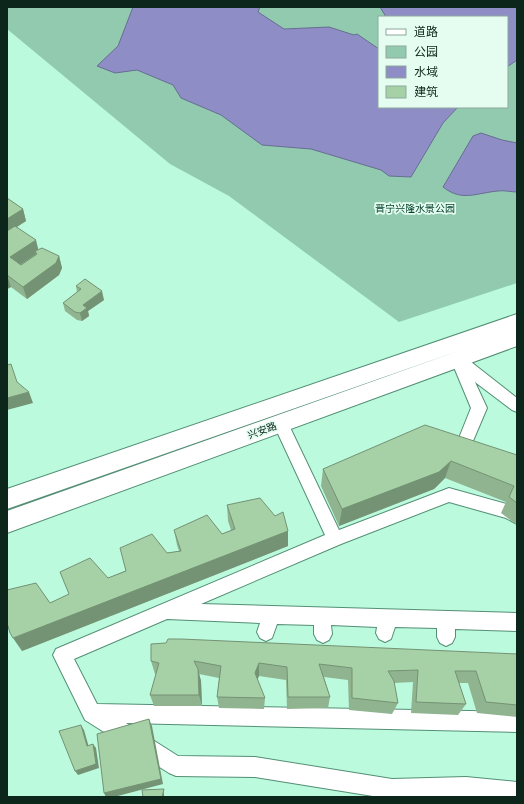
<svg xmlns="http://www.w3.org/2000/svg" width="524" height="804" font-family="'Open Sans','Noto Sans SC',sans-serif">
  <style>
    .green { fill: #92cab0; fill-rule: evenodd }
    .water { fill: #8e8dc5; stroke: #676e92 }
    .lines { fill: none; stroke-linecap: round; stroke-linejoin: round }
    .minor-casing { stroke: #538f75; stroke-width: 2 }
    .secondary-casing { stroke: #538f75; stroke-width: 2 }
    .minor { fill: #fff; fill-rule: evenodd }
    .secondary { fill: #fff; fill-rule: evenodd }
    .wall { fill: #8fb48f; fill-rule: evenodd }
    .shaded-wall { fill: #749274 }
    .building { fill: #a6d1a6; stroke: #749274 }
    .labels { text-anchor: middle; dominant-baseline: central; stroke-width: 3.5; stroke-linejoin: round; paint-order: stroke }
    .park-label { font-size: 10px; fill: #04402c; stroke: #e5fdf1 }
    .street-label { font-size: 10px; fill: #0c261b; stroke: #e5fdf1 }
  </style>
  <rect width="100%" height="100%" fill="#bbfadd"/>
  <!-- green -->
  <path class="green" d="M 7,7 L 517,7 L 517,283 L 399,322 L 229,196 L 170,164 L 7,29 ZM 379,17 L 507,17 L 507,107 L 379,107 Z"/>
  <!-- water -->
  <path class="water" d="M 133,7 L 260,7 L 258,12 L 284,29 L 329,27 L 354,35 L 357,34 L 379,49 L 379,107 L 458,107 L 443,123 L 411,177 L 389,176 L 381,170 L 311,149 L 262,145 L 221,115 L 181,98 L 173,85 L 137,70 L 115,73 L 97,66 L 118,46 Z
    M 380,7 L 517,7 L 517,60 L 507,67 L 507,17 L 386,17 Z
    M 481,133 L 502,140 L 517,143 L 517,192 C 511,192 504,190 498,191 C 476,193 462,202 443,187 L 473,136 Z"/>
  <g class="lines">
    <defs>
      <path id="minor" d="M 458,354 L 466,358 L 517,398 L 517,412 L 512,410 L 475,382 L 487,408 L 470,448 L 465,450 L 460,448 L 457,443 L 471,408 L 451,360 L 453,356 Z
        M 281,417 L 286,419 L 339,530 L 449,488 L 517,507 L 517,524 L 506,518 L 449,502 L 341,544 L 201,604 L 517,613 L 517,631 L 455,629 L 455,637 L 452,643 L 446,646 L 440,643 L 437,637 L 437,628 L 395,627 L 391,639 L 385,642 L 379,639 L 376,633 L 377,627 L 331,625 L 332,634 L 329,640 L 323,643 L 317,640 L 314,634 L 314,625 L 277,624 L 272,638 L 266,641 L 260,638 L 257,632 L 260,623 L 167,619 L 74,659 L 97,704 L 517,712 L 517,732 L 126,723 L 178,756 L 255,757 L 392,779 L 466,777 L 517,782 L 517,797 L 379,797 L 255,777 L 176,776 L 169,773 L 85,720 L 53,655 L 56,649 L 325,535 L 273,423 L 276,419 Z"/>
      <path id="secondary" d="M 517,314 L 517,330 L 515,331 L 517,330 L 517,346 L 7,533 L 7,511 L 461,350 L 7,509 L 7,489 Z"/>
    </defs>
    <!-- minor casing -->
    <use href="#minor" class="minor-casing"/>
    <!-- secondary casing -->
    <use href="#secondary" class="secondary-casing"/>
    <!-- minor -->
    <use href="#minor" class="minor"/>
    <!-- secondary -->
    <use href="#secondary" class="secondary"/>
  </g>
  <!-- wall -->
  <path class="wall" d="M 7,198 L 23,209 L 26,221 L 17,227 L 39,250 L 59,256 L 62,268 L 59,275 L 27,299 L 11,287 L 7,289 ZM 36,254 L 21,265 L 20,265 Z
    M 76,286 L 104,300 L 88,311 L 89,316 L 82,321 L 77,320 L 65,311 L 63,303 L 77,292 Z
    M 517,455 L 517,525 L 501,513 L 506,502 L 445,478 L 434,489 L 339,526 L 321,486 L 323,469 Z
    M 227,505 L 275,516 L 288,531 L 288,546 L 22,651 L 50,603 L 108,578 L 167,553 L 179,551 L 177,545 L 174,530 L 222,534 L 231,530 L 228,521 Z
    M 517,654 L 517,717 L 477,713 L 468,683 L 459,683 L 466,704 L 458,715 L 411,713 L 413,682 L 394,683 L 398,703 L 392,714 L 349,710 L 348,680 L 324,677 L 330,697 L 328,708 L 287,709 L 286,680 L 259,676 L 257,680 L 265,698 L 264,709 L 219,708 L 217,697 L 219,678 L 199,674 L 201,681 L 202,706 L 154,706 L 150,695 L 156,674 L 155,674 L 151,661 Z"/>
  <!-- shaded-wall -->
  <path class="shaded-wall" d="M 23,209 L 26,221 L 7,233 L 7,219 Z
    M 36,240 L 39,252 L 35,251 L 36,254 L 14,269 L 10,257 Z
    M 59,256 L 62,268 L 59,275 L 27,299 L 23,287 Z
    M 7,275 L 11,287 L 7,289 Z
    M 102,291 L 104,300 L 88,311 L 89,316 L 82,321 L 80,313 L 83,305 Z
    M 29,392 L 33,403 L 7,410 L 7,398 Z
    M 451,461 L 445,478 L 434,489 L 339,526 L 342,509 Z
    M 288,531 L 288,546 L 22,651 L 13,638 Z
    M 259,663 L 259,676 L 255,685 L 255,673 Z
    M 198,669 L 201,681 L 202,706 L 199,695 Z
    M 149,719 L 152,726 L 163,784 L 114,797 L 106,797 L 104,793 Z
    M 81,725 L 84,730 L 90,751 L 87,746 Z
    M 93,744 L 96,748 L 99,768 L 78,775 L 75,771 Z
    M 164,789 L 164,797 L 162,797 Z"/>
  <!-- building -->
  <path class="building" d="M 7,198 L 23,209 L 7,219 Z
    M 15,226 L 36,240 L 10,257 L 21,265 L 37,254 L 35,251 L 42,248 L 59,256 L 56,263 L 23,287 L 7,275 L 7,231 Z
    M 85,279 L 102,291 L 83,305 L 87,308 L 80,313 L 75,312 L 63,303 L 81,289 L 76,286 Z
    M 11,364 L 17,382 L 29,392 L 7,398 L 7,365 Z
    M 425,425 L 517,455 L 517,503 L 509,497 L 514,486 L 451,461 L 439,472 L 342,509 L 323,469 Z
    M 260,498 L 275,516 L 283,512 L 288,531 L 13,638 L 10,633 L 7,623 L 7,590 L 36,583 L 50,603 L 69,594 L 60,572 L 90,558 L 108,578 L 126,571 L 120,548 L 152,534 L 167,553 L 181,551 L 174,530 L 207,515 L 222,534 L 235,529 L 227,505 Z
    M 168,639 L 181,639 L 517,654 L 517,705 L 486,702 L 476,671 L 455,671 L 466,704 L 416,702 L 418,670 L 388,671 L 394,681 L 398,703 L 352,698 L 352,668 L 319,664 L 330,697 L 288,697 L 287,667 L 259,663 L 255,673 L 265,698 L 217,697 L 221,666 L 194,661 L 198,669 L 199,695 L 150,695 L 159,663 L 151,661 L 151,644 L 166,643 Z
    M 149,719 L 161,779 L 104,793 L 97,734 Z
    M 81,725 L 87,746 L 93,744 L 96,764 L 75,771 L 59,731 Z
    M 164,789 L 162,797 L 143,797 L 142,790 Z"/>
  <g class="labels">
    <!-- park labels -->
    <g class="park-label">
      <text x="415" y="208">晋宁兴隆水景公园</text>
    </g>
    <!-- street labels -->
    <g class="street-label">
      <text transform="translate(262 430) rotate(-20)">兴安路</text>
    </g>
  </g>
  <!-- border -->
  <rect width="524" height="804" fill="none" stroke="#0c261b" stroke-width="16"/>
  <!-- legend -->
  <rect x="378" y="16" width="130" height="92" fill="#e5fdf1" stroke="#8ea79b"/>
  <rect x="386" y="29" width="20" height="6" fill="#ffffff" stroke="#8ea79b"/>
  <text x="414" y="36" font-size="12" fill="#0c261b">道路</text>
  <rect x="386" y="46" width="20" height="12" fill="#92cab0" stroke="#8ea79b"/>
  <text x="414" y="56" font-size="12" fill="#0c261b">公园</text>
  <rect x="386" y="66" width="20" height="12" fill="#8e8dc5" stroke="#8ea79b"/>
  <text x="414" y="76" font-size="12" fill="#0c261b">水域</text>
  <rect x="386" y="86" width="20" height="12" fill="#a6d1a6" stroke="#8ea79b"/>
  <text x="414" y="96" font-size="12" fill="#0c261b">建筑</text>
</svg>
